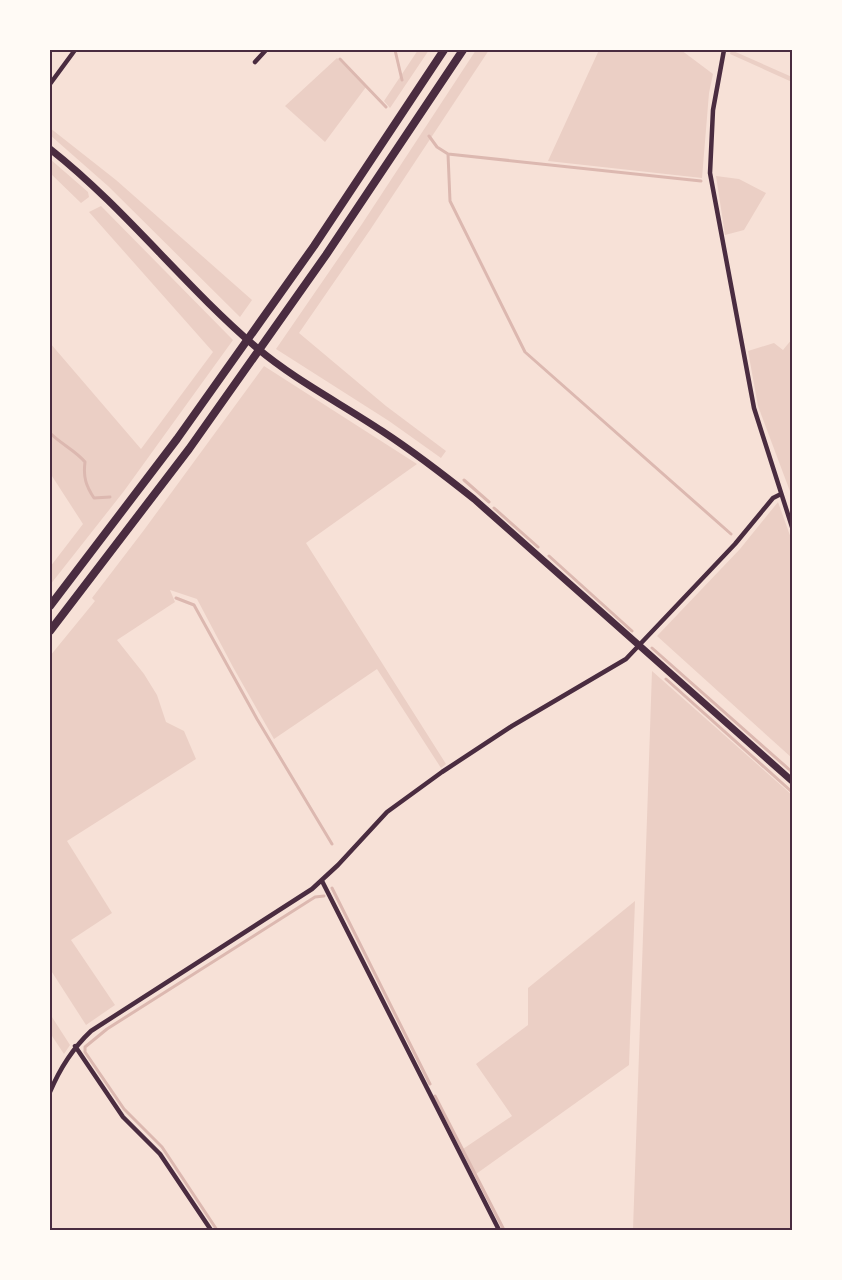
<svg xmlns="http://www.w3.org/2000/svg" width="842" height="1280" font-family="Lato,sans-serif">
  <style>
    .green { fill: #ebcfc5 }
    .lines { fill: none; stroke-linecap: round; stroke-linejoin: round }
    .stream { stroke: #dcb8b0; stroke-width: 3 }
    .minor { stroke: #4a2c40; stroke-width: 4.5 }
    .secondary { stroke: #4a2c40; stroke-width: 7 }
    .trunk { stroke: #4a2c40; stroke-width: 8 }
    .neatline { fill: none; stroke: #4a2c40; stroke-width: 2 }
  </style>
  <rect width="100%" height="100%" fill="#f7e1d7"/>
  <!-- green -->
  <path class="green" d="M 418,50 L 429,50 L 390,108 L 384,101 Z
    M 476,50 L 489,50 L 370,230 L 299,333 L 386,406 L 446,451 L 441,458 L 389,421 L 276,349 L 362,224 Z
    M 599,50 L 681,50 L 713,74 L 709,93 L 702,178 L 548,161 Z
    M 731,50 L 792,77 L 792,82 L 730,54 Z
    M 337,58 L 366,87 L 325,142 L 285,106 Z
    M 50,128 L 116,180 L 252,300 L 240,317 L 108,186 L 50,135 Z
    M 50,159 L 88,192 L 89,197 L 81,203 L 50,173 Z
    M 716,176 L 739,179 L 766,193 L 744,230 L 725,235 Z
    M 101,206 L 233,340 L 124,491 L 50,585 L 50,567 L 83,524 L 50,473 L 50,343 L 141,449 L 213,352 L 89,212 Z
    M 792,339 L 792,494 L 791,494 L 758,406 L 748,351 L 774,343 L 783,350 Z
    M 264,366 L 417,464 L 306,543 L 446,764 L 441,768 L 377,669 L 274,739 L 233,667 L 197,599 L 170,590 L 175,602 L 117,640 L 144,674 L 157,695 L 166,722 L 184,731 L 196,759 L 67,841 L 112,913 L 71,940 L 115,1005 L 86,1025 L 50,969 L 50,656 L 95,601 L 92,598 L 144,530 Z
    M 778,502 L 792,541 L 792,758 L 657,636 L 740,549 Z
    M 652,671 L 792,795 L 792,1230 L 633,1230 Z
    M 635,901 L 629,1065 L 476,1174 L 463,1149 L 512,1116 L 476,1064 L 528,1025 L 528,988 Z
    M 50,1014 L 70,1045 L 64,1054 L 50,1033 Z"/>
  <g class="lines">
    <!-- stream -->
    <path class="stream" d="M 395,50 L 402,80
      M 340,59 L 386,107
      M 429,136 L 437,147 L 448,154 L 701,181
      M 448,154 L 450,201 L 525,352 L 731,534
      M 50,433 C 61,444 76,451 85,462 C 83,477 86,486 94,498 L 110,497
      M 464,480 L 489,502
      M 494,508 L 538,547
      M 549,556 L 632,631
      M 176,598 L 194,605 L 257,719 L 332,844
      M 652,648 L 792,772
      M 666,679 L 792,792
      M 332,888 L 430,1084
      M 435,1096 L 504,1230
      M 217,1230 L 162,1147 L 124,1109 L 85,1052 L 85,1047 L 107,1029 L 315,897 L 324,896"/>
    <!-- minor -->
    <path class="minor" d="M 724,50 L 713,110 L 710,173 L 754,408 L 792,527
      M 255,62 L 266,50
      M 50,84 L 75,50
      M 322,881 L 499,1230
      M 75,1046 L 123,1117 L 160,1154 L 211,1230
      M 50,1092 C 60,1068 72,1049 91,1031 L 312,889 L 338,865 L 387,812 L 442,772 L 512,726 L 626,659 L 735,544 L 773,498 L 781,494"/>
    <!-- secondary -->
    <path class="secondary" d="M 50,149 C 125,208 184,286 257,348 C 295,380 340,403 382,431 C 414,452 444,475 474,499 L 792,781"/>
    <!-- trunk -->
    <path class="trunk" d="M 50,606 L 177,439 L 314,246 L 444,50
      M 50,631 L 189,449 L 326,255 L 463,50"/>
  </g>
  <!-- border -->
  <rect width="842" height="1280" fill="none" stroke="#fffaf5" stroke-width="102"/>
  <rect x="51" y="51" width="740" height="1178" class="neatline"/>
</svg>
